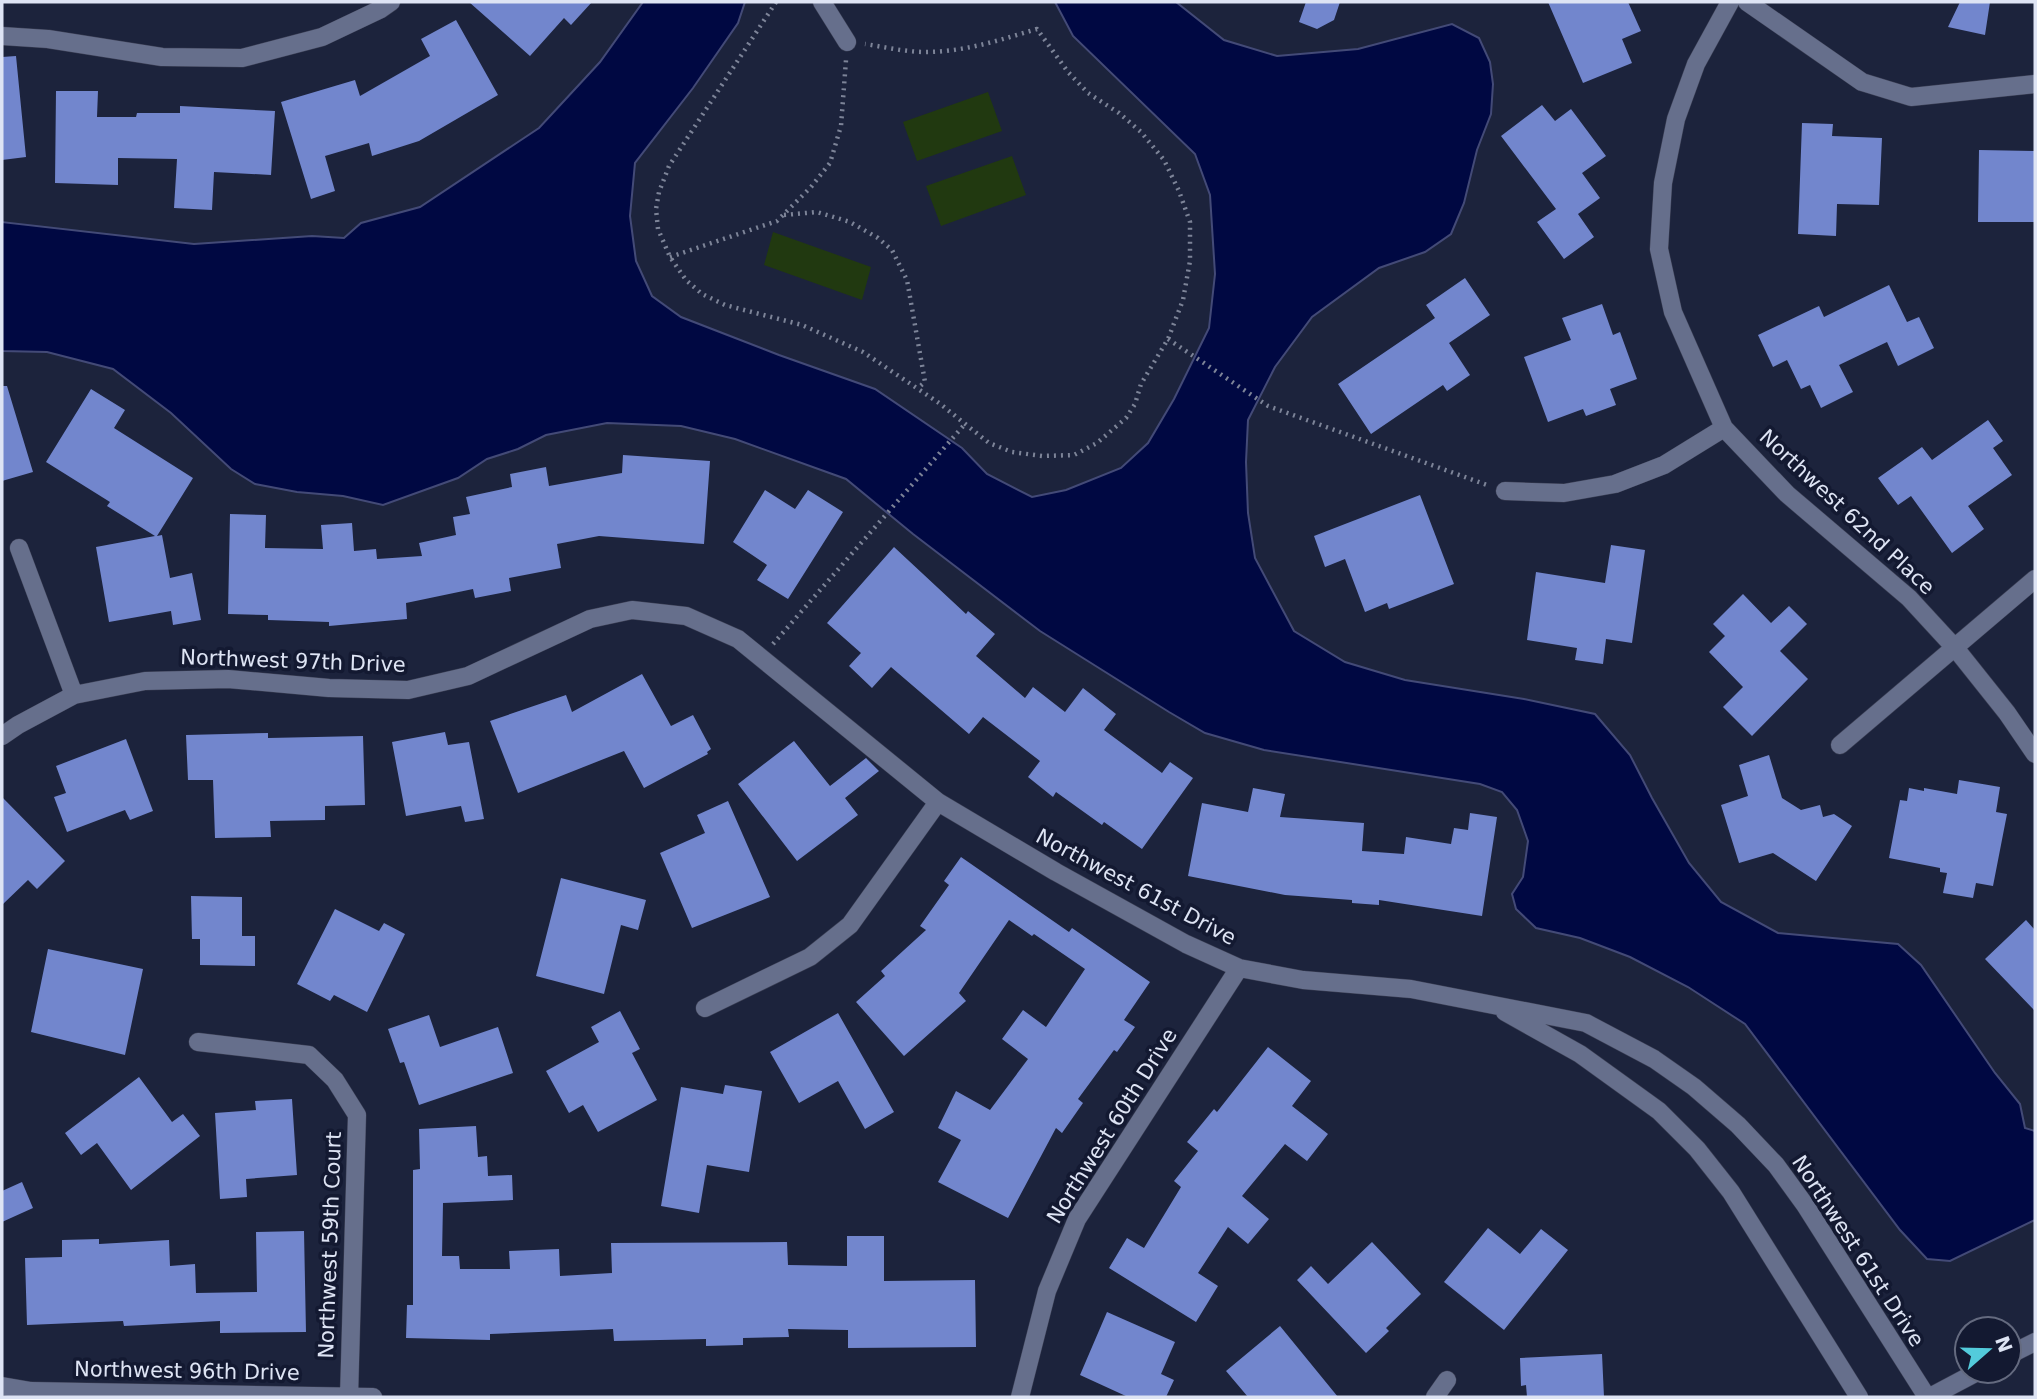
<svg xmlns="http://www.w3.org/2000/svg" width="2037" height="1399" font-family="'DejaVu Sans',sans-serif">
  <style>
    .green { fill: #213910 }
    .water { fill: #000842; stroke: #434a77; stroke-width: 2 }
    .building { fill: #7286cd }
    .lines { fill: none; stroke-linecap: round; stroke-linejoin: round }
    .minor-casing { stroke: #3b3f54; stroke-width: 19 }
    .secondary-casing { stroke: #3b3f54; stroke-width: 19 }
    .path { stroke: #7d8498; stroke-width: 4.5; stroke-dasharray: 2 5; stroke-linecap: butt }
    .minor { stroke: #666f8c; stroke-width: 18 }
    .secondary { stroke: #666f8c; stroke-width: 18 }
    .labels { text-anchor: middle; dominant-baseline: central; stroke-width: 7; stroke-linejoin: round; paint-order: stroke }
    .street-label { font-size: 21px; fill: #dee4f4; stroke: #131931 }
  </style>
  <rect width="100%" height="100%" fill="#1c233c"/>
  <!-- green -->
  <path class="green" d="M 988,92 L 1002,131 L 917,161 L 903,122 Z
    M 1012,156 L 1026,195 L 941,226 L 926,186 Z
    M 773,232 L 871,267 L 862,300 L 764,265 Z"/>
  <!-- water -->
  <path class="water" d="M 643,2 L 745,2 L 738,23 L 693,88 L 635,163 L 630,216 L 636,261 L 652,296 L 681,317 L 779,355 L 875,389 L 962,448 L 987,474 L 1032,497 L 1066,490 L 1121,468 L 1148,443 L 1174,399 L 1209,328 L 1215,274 L 1210,195 L 1195,154 L 1073,36 L 1055,2 L 1176,2 L 1224,40 L 1277,56 L 1358,49 L 1452,24 L 1479,38 L 1490,62 L 1493,84 L 1491,114 L 1477,150 L 1464,203 L 1451,234 L 1425,252 L 1379,268 L 1312,317 L 1275,367 L 1248,420 L 1246,462 L 1248,513 L 1255,558 L 1294,631 L 1345,662 L 1405,680 L 1524,699 L 1595,714 L 1630,755 L 1652,798 L 1689,863 L 1721,902 L 1778,933 L 1898,944 L 1921,965 L 1995,1073 L 2020,1104 L 2025,1128 L 2035,1131 L 2035,1220 L 1950,1261 L 1927,1259 L 1900,1230 L 1745,1024 L 1688,987 L 1630,957 L 1580,938 L 1536,928 L 1516,909 L 1512,894 L 1523,877 L 1528,841 L 1517,810 L 1502,792 L 1480,784 L 1264,750 L 1205,733 L 1169,712 L 1040,631 L 913,534 L 846,479 L 735,439 L 681,426 L 607,423 L 546,435 L 518,449 L 487,459 L 458,478 L 383,505 L 343,496 L 297,492 L 255,484 L 231,469 L 171,413 L 113,369 L 47,352 L 2,351 L 2,222 L 194,244 L 312,236 L 344,238 L 361,223 L 420,207 L 539,128 L 600,62 Z"/>
  <!-- building -->
  <path class="building" d="M 469,2 L 592,2 L 571,25 L 564,18 L 530,56 Z
    M 1306,2 L 1340,2 L 1334,20 L 1317,29 L 1299,22 Z
    M 1548,2 L 1628,2 L 1641,31 L 1622,39 L 1632,63 L 1583,83 Z
    M 1960,2 L 1990,2 L 1985,35 L 1948,27 Z
    M 456,20 L 498,95 L 419,141 L 372,156 L 369,143 L 325,156 L 335,191 L 311,199 L 281,102 L 355,80 L 360,96 L 430,56 L 421,39 Z
    M 16,56 L 26,157 L 2,160 L 2,57 Z
    M 56,91 L 98,91 L 97,117 L 136,117 L 137,113 L 180,113 L 180,106 L 275,111 L 271,175 L 214,172 L 212,210 L 174,208 L 177,159 L 118,158 L 118,185 L 55,183 Z
    M 1542,105 L 1555,121 L 1571,109 L 1606,156 L 1582,173 L 1600,198 L 1578,214 L 1594,237 L 1564,259 L 1537,222 L 1556,209 L 1501,136 Z
    M 1802,123 L 1833,124 L 1832,136 L 1882,138 L 1879,205 L 1837,204 L 1836,236 L 1798,234 Z
    M 1979,150 L 2035,151 L 2035,222 L 1978,222 Z
    M 1465,278 L 1490,315 L 1449,343 L 1470,375 L 1447,391 L 1443,385 L 1371,434 L 1338,384 L 1435,318 L 1426,305 Z
    M 1889,285 L 1907,322 L 1919,317 L 1934,348 L 1898,366 L 1887,342 L 1839,365 L 1853,392 L 1821,408 L 1810,385 L 1801,389 L 1787,360 L 1773,367 L 1758,335 L 1819,306 L 1824,317 Z
    M 1602,304 L 1613,335 L 1620,332 L 1637,379 L 1610,389 L 1616,405 L 1586,416 L 1583,409 L 1548,422 L 1524,357 L 1571,340 L 1562,318 Z
    M 2,386 L 7,386 L 33,472 L 2,481 Z
    M 91,389 L 125,410 L 114,428 L 193,478 L 157,536 L 162,535 L 170,578 L 192,573 L 201,620 L 173,625 L 171,611 L 109,622 L 96,547 L 155,536 L 107,506 L 110,502 L 46,462 Z
    M 1988,420 L 2003,441 L 1993,448 L 2012,475 L 1968,506 L 1984,529 L 1952,553 L 1911,496 L 1898,505 L 1878,478 L 1922,447 L 1932,460 Z
    M 623,455 L 710,461 L 704,544 L 599,536 L 557,544 L 561,568 L 509,578 L 511,591 L 475,598 L 473,589 L 406,603 L 407,619 L 329,626 L 329,622 L 268,620 L 268,615 L 228,614 L 230,514 L 266,515 L 265,548 L 323,549 L 321,525 L 352,523 L 354,551 L 376,549 L 377,559 L 422,556 L 419,543 L 456,535 L 453,517 L 470,514 L 466,497 L 512,487 L 510,474 L 546,467 L 549,486 L 622,473 Z
    M 765,490 L 795,509 L 808,490 L 843,512 L 788,599 L 757,580 L 767,565 L 733,542 Z
    M 1420,495 L 1454,584 L 1389,609 L 1387,603 L 1365,612 L 1345,559 L 1325,567 L 1314,536 Z
    M 1611,545 L 1645,550 L 1632,643 L 1606,639 L 1603,664 L 1575,660 L 1577,648 L 1527,640 L 1536,572 L 1605,583 Z
    M 894,547 L 966,614 L 968,611 L 995,634 L 976,656 L 1025,698 L 1033,687 L 1065,712 L 1083,688 L 1116,714 L 1104,730 L 1162,773 L 1170,762 L 1193,778 L 1142,849 L 1104,822 L 1102,825 L 1056,792 L 1053,797 L 1028,777 L 1040,761 L 983,717 L 969,734 L 891,667 L 872,688 L 849,666 L 861,653 L 827,623 Z
    M 1743,594 L 1771,623 L 1789,606 L 1807,624 L 1780,651 L 1808,679 L 1752,736 L 1723,707 L 1743,687 L 1709,652 L 1725,636 L 1713,624 Z
    M 642,674 L 671,726 L 693,715 L 711,749 L 707,752 L 708,754 L 644,788 L 624,751 L 518,793 L 490,721 L 566,695 L 572,712 Z
    M 445,732 L 448,745 L 469,742 L 484,819 L 465,822 L 461,806 L 406,816 L 392,742 Z
    M 268,733 L 268,738 L 363,736 L 365,805 L 325,806 L 325,820 L 270,821 L 271,837 L 215,838 L 213,780 L 188,780 L 186,735 Z
    M 126,739 L 153,811 L 130,820 L 125,810 L 67,832 L 54,797 L 66,793 L 56,766 Z
    M 794,741 L 830,786 L 866,758 L 879,771 L 845,798 L 858,815 L 797,861 L 738,784 Z
    M 1769,755 L 1782,798 L 1801,810 L 1820,805 L 1823,817 L 1834,814 L 1852,826 L 1816,881 L 1773,853 L 1739,863 L 1721,805 L 1748,796 L 1739,765 Z
    M 1959,780 L 2000,787 L 1996,812 L 2007,814 L 1993,886 L 1976,883 L 1973,898 L 1943,893 L 1947,873 L 1940,872 L 1940,868 L 1889,858 L 1900,800 L 1907,801 L 1909,788 L 1924,791 L 1924,788 L 1957,794 Z
    M 1253,788 L 1285,794 L 1280,817 L 1364,823 L 1362,851 L 1404,854 L 1406,837 L 1451,844 L 1454,828 L 1468,830 L 1470,813 L 1497,817 L 1482,916 L 1379,900 L 1379,905 L 1352,903 L 1352,900 L 1285,895 L 1188,876 L 1202,803 L 1248,812 Z
    M 2,797 L 65,861 L 37,889 L 28,880 L 2,905 Z
    M 728,801 L 770,897 L 692,928 L 660,853 L 705,833 L 697,815 Z
    M 961,857 L 1069,932 L 1072,928 L 1150,982 L 1124,1020 L 1135,1027 L 1117,1052 L 1114,1050 L 1078,1099 L 1083,1103 L 1062,1133 L 1056,1128 L 1008,1218 L 938,1182 L 961,1140 L 938,1128 L 956,1091 L 990,1110 L 1028,1059 L 1002,1039 L 1023,1010 L 1046,1027 L 1085,969 L 1034,934 L 1032,936 L 1009,920 L 959,993 L 966,1001 L 904,1056 L 856,1002 L 885,976 L 881,971 L 926,930 L 920,926 L 949,885 L 944,881 Z
    M 561,878 L 646,900 L 638,930 L 621,925 L 604,994 L 536,976 Z
    M 191,896 L 242,897 L 242,936 L 255,936 L 255,966 L 200,965 L 200,939 L 192,939 Z
    M 335,909 L 379,931 L 384,923 L 405,934 L 367,1012 L 334,995 L 330,1001 L 297,984 Z
    M 2026,920 L 2035,930 L 2035,1011 L 1985,959 Z
    M 48,949 L 143,969 L 125,1055 L 31,1032 Z
    M 620,1011 L 640,1049 L 632,1053 L 657,1100 L 598,1132 L 583,1105 L 569,1113 L 546,1071 L 599,1042 L 591,1027 Z
    M 838,1013 L 894,1112 L 865,1129 L 838,1081 L 799,1103 L 770,1052 Z
    M 429,1015 L 440,1047 L 498,1027 L 513,1073 L 419,1105 L 404,1062 L 400,1063 L 388,1029 Z
    M 1268,1047 L 1311,1081 L 1292,1106 L 1328,1134 L 1307,1161 L 1285,1144 L 1242,1196 L 1269,1219 L 1248,1244 L 1228,1227 L 1198,1273 L 1218,1286 L 1196,1322 L 1109,1268 L 1127,1238 L 1144,1248 L 1181,1187 L 1174,1181 L 1198,1151 L 1187,1142 L 1214,1109 L 1217,1112 Z
    M 139,1077 L 172,1122 L 183,1114 L 200,1136 L 131,1190 L 97,1143 L 81,1155 L 65,1133 Z
    M 725,1085 L 762,1091 L 749,1172 L 707,1165 L 699,1213 L 661,1206 L 681,1087 L 723,1094 Z
    M 292,1099 L 297,1175 L 246,1179 L 247,1197 L 220,1199 L 215,1113 L 256,1110 L 255,1101 Z
    M 476,1126 L 478,1157 L 487,1156 L 488,1176 L 512,1175 L 513,1200 L 443,1203 L 442,1256 L 459,1256 L 460,1269 L 510,1269 L 509,1251 L 559,1249 L 560,1276 L 612,1273 L 611,1243 L 787,1242 L 788,1265 L 847,1266 L 847,1236 L 884,1236 L 884,1281 L 975,1280 L 976,1347 L 848,1348 L 848,1330 L 788,1329 L 789,1337 L 743,1338 L 743,1345 L 706,1346 L 706,1339 L 614,1341 L 613,1329 L 490,1334 L 490,1340 L 406,1338 L 407,1305 L 413,1305 L 413,1170 L 420,1169 L 419,1129 Z
    M 22,1182 L 33,1208 L 2,1222 L 2,1191 Z
    M 1488,1228 L 1520,1254 L 1541,1229 L 1568,1250 L 1504,1330 L 1444,1282 Z
    M 304,1231 L 306,1332 L 220,1333 L 220,1321 L 124,1326 L 123,1321 L 27,1325 L 25,1258 L 62,1257 L 62,1240 L 99,1239 L 99,1244 L 169,1240 L 170,1266 L 195,1264 L 196,1293 L 257,1292 L 256,1232 Z
    M 1372,1242 L 1421,1294 L 1386,1328 L 1389,1331 L 1366,1353 L 1297,1280 L 1311,1266 L 1328,1284 Z
    M 1107,1312 L 1175,1342 L 1161,1374 L 1174,1380 L 1166,1397 L 1128,1397 L 1080,1375 Z
    M 1280,1326 L 1338,1397 L 1248,1397 L 1226,1371 Z
    M 1602,1354 L 1604,1397 L 1527,1397 L 1526,1385 L 1521,1386 L 1520,1358 Z"/>
  <g class="lines">
    <defs>
      <path id="minor" d="M 822,2 L 847,42
        M 1730,2 L 1696,64 L 1676,119 L 1663,183 L 1659,249 L 1673,312 L 1724,428 L 1787,494 L 1909,598 L 1956,649 L 2007,713 L 2035,754
        M 1747,2 L 1862,82 L 1911,97 L 2035,84
        M 2,36 L 48,39 L 162,57 L 242,58 L 322,37 L 381,9 L 391,2
        M 1505,491 L 1564,493 L 1615,484 L 1664,465 L 1724,428
        M 19,548 L 74,695
        M 2,736 L 18,725 L 74,695 L 145,681 L 228,679 L 329,688 L 408,690 L 468,676 L 590,619 L 632,610 L 686,616 L 738,639 L 938,802 L 1056,872 L 1186,944 L 1239,968 L 1303,980 L 1411,989 L 1586,1023 L 1654,1059 L 1694,1087 L 1738,1125 L 1776,1165 L 1805,1205 L 1927,1397
        M 1840,745 L 2035,579
        M 705,1008 L 810,957 L 850,925 L 938,802
        M 1505,1012 L 1580,1054 L 1659,1111 L 1697,1149 L 1731,1192 L 1859,1397
        M 198,1042 L 309,1055 L 335,1080 L 357,1115 L 349,1397
        M 2,1386 L 31,1391 L 373,1397
        M 1020,1397 L 1047,1291 L 1077,1219 L 1239,968
        M 1435,1397 L 1447,1380"/>
      <path id="secondary" d="M 2009,1355 L 2035,1342
        M 1930,1397 L 1979,1371"/>
    </defs>
    <!-- minor casing -->
    <use href="#minor" class="minor-casing"/>
    <!-- secondary casing -->
    <use href="#secondary" class="secondary-casing"/>
    <!-- path -->
    <path class="path" d="M 776,2 L 669,166 L 659,192 L 656,209 L 658,229 L 670,257 L 686,280 L 702,294 L 725,305 L 802,325 L 863,352 L 939,403 L 989,443 L 1012,452 L 1042,456 L 1074,455 L 1097,443 L 1126,418 L 1135,404 L 1141,384 L 1168,339 L 1183,300 L 1190,261 L 1190,222 L 1179,191 L 1164,160 L 1141,132 L 1119,113 L 1088,93 L 1068,72 L 1037,29 C 1000,40 964,52 925,52 C 905,52 885,47 865,44
      M 784,215 L 817,212 L 850,222 L 878,238 L 892,250 L 907,280 L 925,382 L 918,388
      M 670,257 L 777,221 L 811,187 L 830,163 L 841,126 L 846,60
      M 1168,339 L 1268,406 L 1487,485
      M 773,644 L 965,424"/>
    <!-- minor -->
    <use href="#minor" class="minor"/>
    <!-- secondary -->
    <use href="#secondary" class="secondary"/>
  </g>
  <g class="labels">
    <!-- street labels -->
    <g class="street-label">
      <text transform="translate(1847 512) rotate(43)">Northwest 62nd Place</text>
      <text transform="translate(293 661) rotate(2)">Northwest 97th Drive</text>
      <text transform="translate(1136 887) rotate(28)">Northwest 61st Drive</text>
      <text transform="translate(1112 1126) rotate(-58)">Northwest 60th Drive</text>
      <text transform="translate(330 1245) rotate(-88)">Northwest 59th Court</text>
      <text transform="translate(1858 1251) rotate(57)">Northwest 61st Drive</text>
      <text transform="translate(187 1371) rotate(1)">Northwest 96th Drive</text>
    </g>
  </g>
  <!-- border -->
  <rect width="2037" height="1399" fill="none" stroke="#dee4f4" stroke-width="7"/>
  <!-- north arrow -->
  <g transform="translate(1988 1350) rotate(70)"><circle r="33" fill="#131931" stroke="#646a7f" stroke-width="2"/>
  <path d="M0-5L12 26L0 18L-12 26Z" fill="#53cbdb"/>
  <text y="-10" font-size="19" font-weight="bold" text-anchor="middle" fill="#dee4f4">N</text>
  </g>
</svg>
